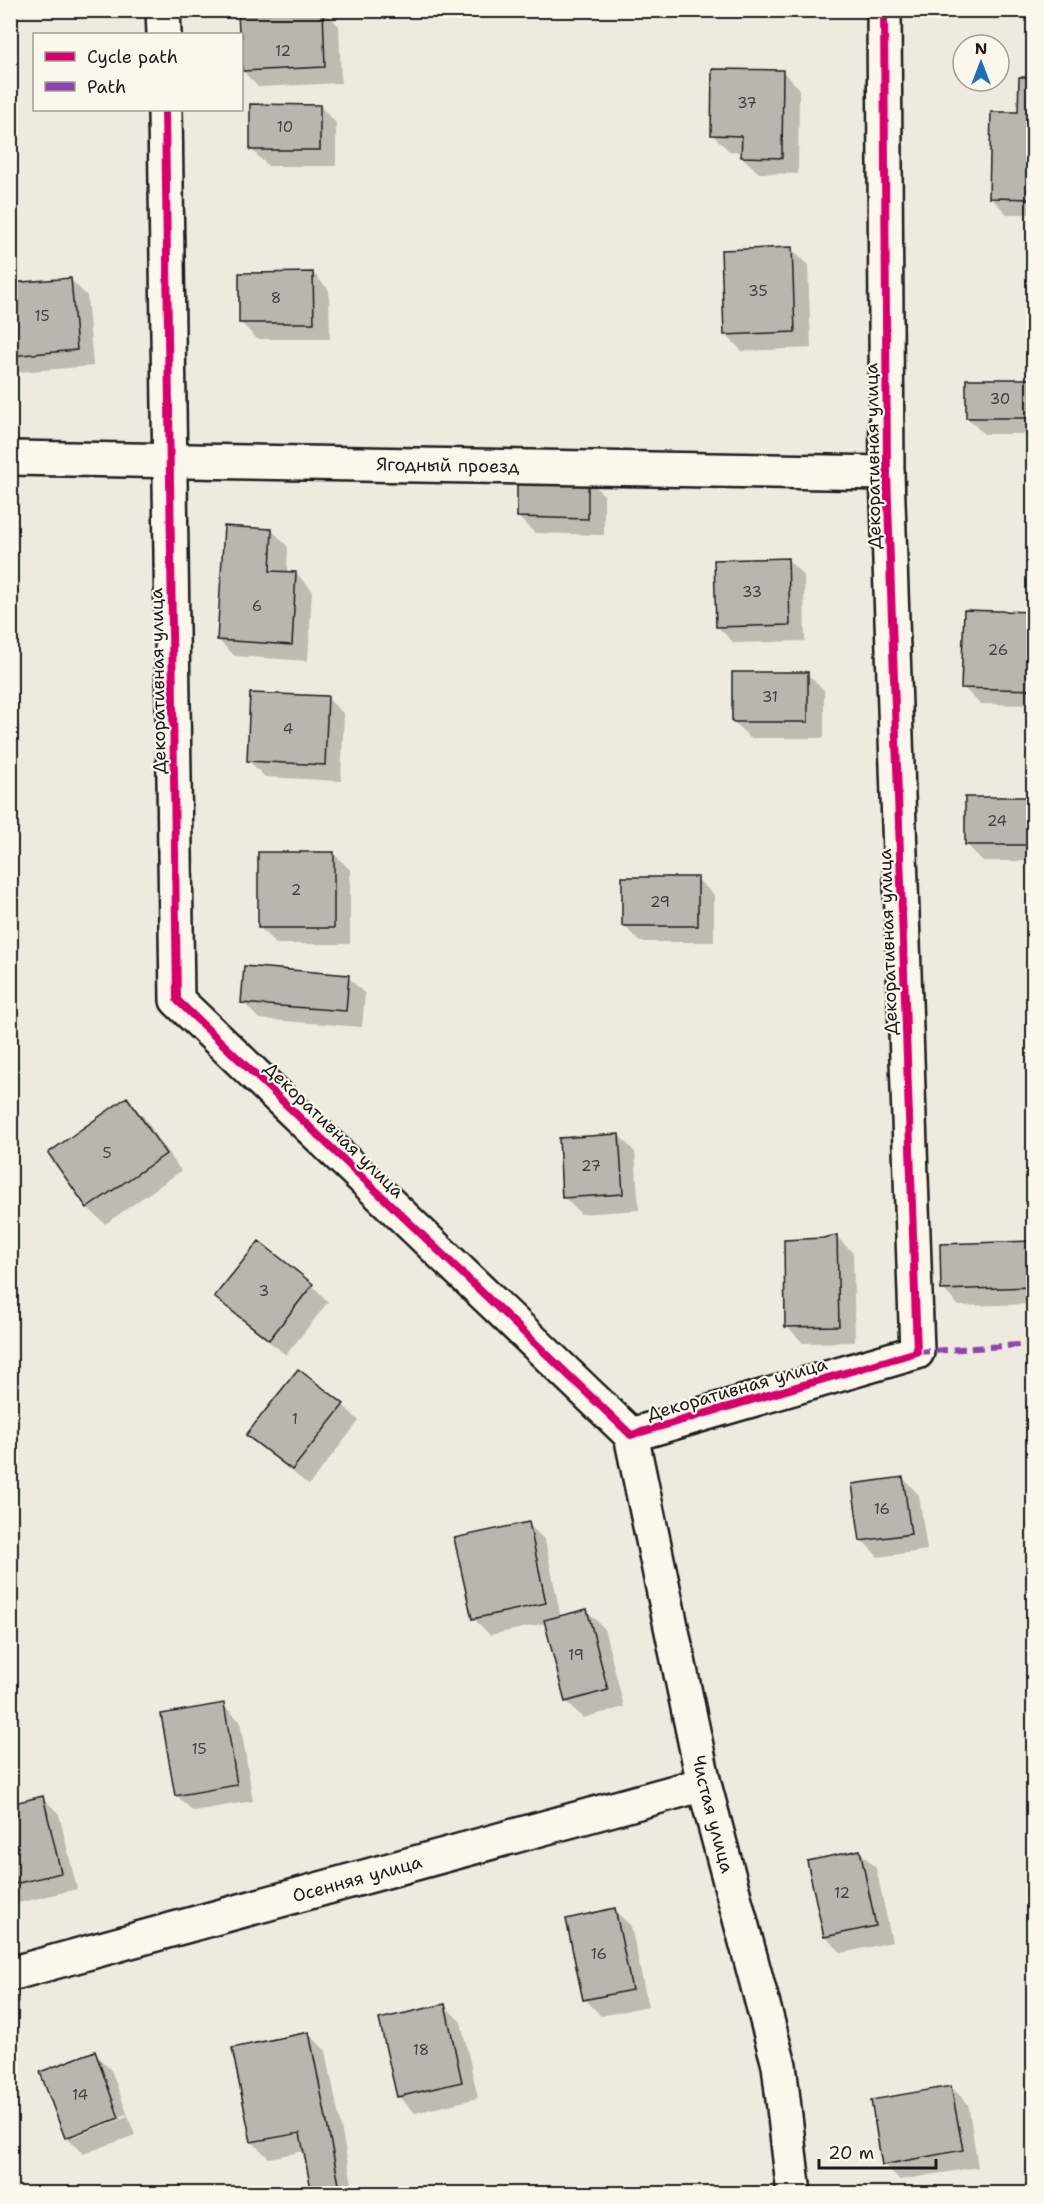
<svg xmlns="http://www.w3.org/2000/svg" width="1044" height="2204" font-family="'Shantell Sans',sans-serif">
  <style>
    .shadow { fill: #0003; fill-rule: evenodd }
    .building { fill: #b9b6af; stroke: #1c1c1c; stroke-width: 1.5 }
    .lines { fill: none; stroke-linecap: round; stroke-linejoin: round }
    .minor-casing { stroke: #1c1c1c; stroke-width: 38 }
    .minor { stroke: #fbf7ec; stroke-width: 33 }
    .quiet { stroke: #8e44ad; stroke-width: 6; stroke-dasharray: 12 6; stroke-linecap: butt }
    .cycleway-casing { stroke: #fbf7ec; stroke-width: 11 }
    .cycleway { stroke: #d6006c; stroke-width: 8 }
    .labels { text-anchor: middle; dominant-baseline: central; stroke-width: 4.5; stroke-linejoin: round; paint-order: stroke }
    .number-label { font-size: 15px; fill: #434241 }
    .street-label { font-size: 18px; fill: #1c1c1c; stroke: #fbf7ec }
  </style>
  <rect width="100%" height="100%" fill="#eeeadf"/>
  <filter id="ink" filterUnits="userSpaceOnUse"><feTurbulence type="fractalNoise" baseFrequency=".0167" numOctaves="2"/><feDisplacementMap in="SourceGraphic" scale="12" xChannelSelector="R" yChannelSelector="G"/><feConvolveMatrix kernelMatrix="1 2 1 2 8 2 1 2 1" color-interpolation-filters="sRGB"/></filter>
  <g filter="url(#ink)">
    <!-- shadow -->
    <path class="shadow" d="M 323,10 L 339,26 L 341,83 L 258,87 L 242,70 L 239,14 Z
      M 783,72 L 799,88 L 798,174 L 759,173 L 742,157 L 742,152 L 729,151 L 713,135 Z
      M 1034,78 L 1034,214 L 1007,214 L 990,197 Z
      M 320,106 L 336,123 L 336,166 L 268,166 L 252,150 Z
      M 791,249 L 808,265 L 811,348 L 742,351 L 725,334 Z
      M 313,273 L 329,290 L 330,339 L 257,339 L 241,323 Z
      M 70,279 L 87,296 L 93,366 L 19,372 L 10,364 L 10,284 Z
      M 1034,381 L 1034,434 L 984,434 L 967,418 Z
      M 587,478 L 604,495 L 604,535 L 535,533 L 518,517 Z
      M 272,530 L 288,547 L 287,573 L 296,573 L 312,590 L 308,661 L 235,656 L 218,640 Z
      M 788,560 L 804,576 L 805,641 L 734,643 L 717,626 Z
      M 1034,614 L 1034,705 L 980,704 L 963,687 Z
      M 807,674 L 824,690 L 824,738 L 750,738 L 733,721 Z
      M 327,698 L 344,714 L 341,781 L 265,777 L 249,761 Z
      M 10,716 L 19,725 L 13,792 L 10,791 Z
      M 1029,799 L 1034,803 L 1034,861 L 983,861 L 967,845 Z
      M 333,853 L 350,870 L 350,944 L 276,944 L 259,927 Z
      M 697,879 L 714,895 L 714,942 L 640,942 L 623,925 Z
      M 348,977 L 365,994 L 362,1027 L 259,1019 L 243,1002 Z
      M 126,1099 L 143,1116 L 181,1171 L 105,1224 L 88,1208 L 50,1153 Z
      M 619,1135 L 635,1152 L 639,1210 L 581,1214 L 564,1197 Z
      M 837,1237 L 853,1253 L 855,1342 L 803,1343 L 787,1326 L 824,1240 Z
      M 1034,1243 L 1034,1304 L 959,1306 L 943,1289 Z
      M 312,1285 L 328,1302 L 286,1355 L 233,1313 L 216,1297 Z
      M 343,1405 L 359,1421 L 309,1485 L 265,1451 L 248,1435 Z
      M 903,1478 L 919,1495 L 927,1550 L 878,1557 L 862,1540 Z
      M 528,1524 L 545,1540 L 561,1618 L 587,1611 L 604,1628 L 624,1707 L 583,1718 L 566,1701 L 546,1623 L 490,1635 L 473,1618 Z
      M 223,1705 L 240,1721 L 253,1801 L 193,1811 L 176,1795 Z
      M 43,1798 L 59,1814 L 77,1889 L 10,1905 L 10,1806 Z
      M 859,1851 L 876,1868 L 892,1942 L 842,1953 L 825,1937 Z
      M 614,1910 L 631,1926 L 648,2006 L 601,2016 L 585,1999 Z
      M 444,2005 L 461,2022 L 478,2098 L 415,2113 L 398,2096 Z
      M 309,2034 L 326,2051 L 354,2194 L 314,2194 L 305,2151 L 269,2158 L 252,2142 Z
      M 94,2053 L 111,2070 L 135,2135 L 83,2154 L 66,2137 ZM 126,2114 L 127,2117 L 73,2137 L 73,2133 Z
      M 951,2087 L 968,2104 L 978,2167 L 900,2180 L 883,2164 Z"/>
    <!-- building -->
    <path class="building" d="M 275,10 L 323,10 L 325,67 L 242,71 L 242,34 L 239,34 L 238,12 Z
      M 712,69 L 783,70 L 782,158 L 741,157 L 742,136 L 711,135 Z
      M 1019,77 L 1034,77 L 1034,199 L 989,198 L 991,112 L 1018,112 Z
      M 250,104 L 320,105 L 320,150 L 250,150 Z
      M 792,247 L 795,332 L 724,335 L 721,250 Z
      M 313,272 L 314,323 L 239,323 L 239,273 Z
      M 71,278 L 77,350 L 10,356 L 10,283 Z
      M 966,379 L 1034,379 L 1034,418 L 966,418 Z
      M 517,476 L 588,477 L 588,519 L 517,517 Z
      M 224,526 L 272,529 L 270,571 L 296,572 L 292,645 L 217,640 Z
      M 788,558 L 790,625 L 716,627 L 714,560 Z
      M 964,610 L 1034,612 L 1034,690 L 961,688 Z
      M 732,672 L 808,672 L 808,722 L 732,722 Z
      M 250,693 L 328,696 L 325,765 L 247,761 Z
      M 965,797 L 1029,797 L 1030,845 L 965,845 Z
      M 258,852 L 334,852 L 334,928 L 258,928 Z
      M 622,877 L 698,877 L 698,926 L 622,926 Z
      M 244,966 L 349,975 L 346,1011 L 241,1003 Z
      M 127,1097 L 166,1154 L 87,1208 L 48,1153 Z
      M 619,1134 L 623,1194 L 562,1198 L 559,1138 Z
      M 837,1235 L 839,1326 L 785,1327 L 784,1240 L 823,1238 Z
      M 259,1241 L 313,1284 L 269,1340 L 214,1297 Z
      M 1034,1241 L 1034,1287 L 941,1290 L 940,1244 Z
      M 298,1369 L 344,1404 L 292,1470 L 246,1435 Z
      M 903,1477 L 911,1534 L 860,1541 L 852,1484 Z
      M 529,1522 L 546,1603 L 472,1619 L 454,1538 Z
      M 587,1609 L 608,1690 L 565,1702 L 544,1620 Z
      M 224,1703 L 237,1785 L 175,1796 L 161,1714 Z
      M 43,1796 L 61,1873 L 10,1885 L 10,1804 Z
      M 860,1850 L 876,1926 L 824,1937 L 807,1861 Z
      M 615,1908 L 632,1990 L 583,2000 L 566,1919 Z
      M 445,2004 L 462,2082 L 397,2097 L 379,2019 Z
      M 309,2032 L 340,2189 L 318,2194 L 312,2194 L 300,2133 L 251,2142 L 232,2048 Z
      M 95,2051 L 119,2118 L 65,2138 L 40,2072 Z
      M 951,2086 L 963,2150 L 882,2165 L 871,2100 Z"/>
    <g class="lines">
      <defs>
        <g id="minor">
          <path d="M 163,10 L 164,34"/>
          <path d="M 165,110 L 177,1000 L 631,1435"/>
          <path id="s1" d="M 10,458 L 887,473"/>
          <path d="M 631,1435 L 917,1352 L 887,473 L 884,10"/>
          <path id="s2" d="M 631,1435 L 704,1784 L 779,2065 L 794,2194"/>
          <path id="s3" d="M 10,1974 L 704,1784"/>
        </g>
      </defs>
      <!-- minor casing -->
      <use href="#minor" class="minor-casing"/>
      <!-- minor -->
      <use href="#minor" class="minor"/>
      <!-- quiet -->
      <path class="quiet" d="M 917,1352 L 1034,1344"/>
      <defs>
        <path id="cycleway" d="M 165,110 L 177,1000 L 631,1435 L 917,1352 L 887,473 L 884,10"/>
      </defs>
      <!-- cycleway casing -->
      <use href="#cycleway" class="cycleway-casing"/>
      <!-- cycleway -->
      <use href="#cycleway" class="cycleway"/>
    </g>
  </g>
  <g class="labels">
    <!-- number labels -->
    <g class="number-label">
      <text x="283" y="51">12</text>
      <text x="747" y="103">37</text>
      <text x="285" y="127">10</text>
      <text x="758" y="291">35</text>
      <text x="276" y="298">8</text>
      <text x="42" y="316">15</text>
      <text x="1000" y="399">30</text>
      <text x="752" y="592">33</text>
      <text x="257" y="606">6</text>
      <text x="998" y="650">26</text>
      <text x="770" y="697">31</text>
      <text x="288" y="729">4</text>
      <text x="997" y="821">24</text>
      <text x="296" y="890">2</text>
      <text x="660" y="902">29</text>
      <text x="107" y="1153">5</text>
      <text x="591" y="1166">27</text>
      <text x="264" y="1291">3</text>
      <text x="295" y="1419">1</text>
      <text x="882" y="1509">16</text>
      <text x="576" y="1655">19</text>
      <text x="199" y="1749">15</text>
      <text x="842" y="1893">12</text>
      <text x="599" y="1954">16</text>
      <text x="421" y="2050">18</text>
      <text x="80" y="2095">14</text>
    </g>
    <!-- street labels -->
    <g class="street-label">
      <text transform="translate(873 456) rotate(-91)">Декоративная улица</text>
      <text stroke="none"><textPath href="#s1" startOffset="438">Ягодный проезд</textPath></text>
      <text transform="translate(158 681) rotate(-91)">Декоративная улица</text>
      <text transform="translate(888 942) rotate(-92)">Декоративная улица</text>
      <text transform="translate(334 1130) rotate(44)">Декоративная улица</text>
      <text transform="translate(737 1389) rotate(-16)">Декоративная улица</text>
      <text stroke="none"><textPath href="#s2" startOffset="388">Чистая улица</textPath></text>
      <text stroke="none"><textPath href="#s3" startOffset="360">Осенняя улица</textPath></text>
    </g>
  </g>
  <!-- margin -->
  <rect width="1044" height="2204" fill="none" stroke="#fbf7ec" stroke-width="36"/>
  <rect x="18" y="18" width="1008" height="2168" fill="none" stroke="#1c1c1c" stroke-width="2" filter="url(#ink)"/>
  <!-- legend -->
  <rect x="33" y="33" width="210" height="78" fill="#fbf7ec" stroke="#a29f99" stroke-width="1.5"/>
  <rect x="45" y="52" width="30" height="9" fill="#d6006c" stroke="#a29f99" stroke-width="1.5"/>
  <text x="87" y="63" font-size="18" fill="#1c1c1c">Cycle path</text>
  <rect x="45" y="82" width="30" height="9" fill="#8e44ad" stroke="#a29f99" stroke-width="1.5"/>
  <text x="87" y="93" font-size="18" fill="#1c1c1c">Path</text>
  <!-- north arrow -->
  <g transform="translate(981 63)"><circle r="28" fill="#fbf7ec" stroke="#a29f99" stroke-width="1.5"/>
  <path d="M0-4.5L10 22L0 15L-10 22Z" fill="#1f6fb2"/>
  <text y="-9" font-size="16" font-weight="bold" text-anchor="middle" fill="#1c1c1c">N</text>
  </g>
  <!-- scale -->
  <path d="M819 2159v9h117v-9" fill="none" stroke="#1c1c1c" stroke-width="3"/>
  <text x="828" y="2159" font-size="18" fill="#1c1c1c" stroke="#fbf7ec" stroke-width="4.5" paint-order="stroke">20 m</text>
</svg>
